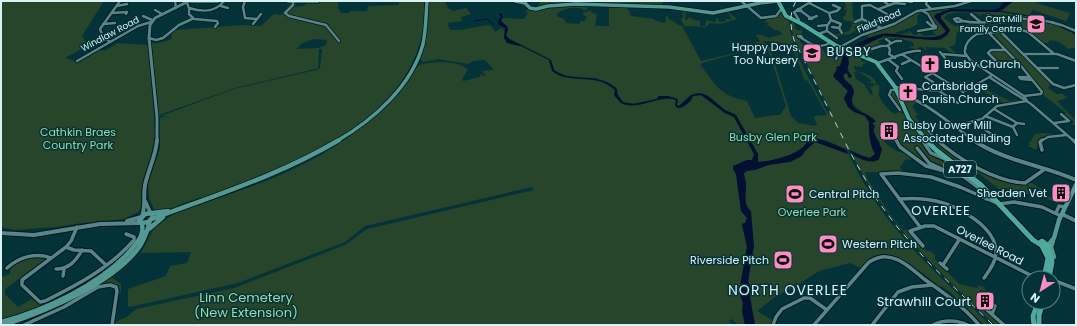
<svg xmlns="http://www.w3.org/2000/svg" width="1077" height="326" font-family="Poppins,sans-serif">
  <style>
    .green { fill: #27452b; fill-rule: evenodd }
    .water { fill: #041032 }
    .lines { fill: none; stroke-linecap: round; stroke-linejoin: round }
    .stream { stroke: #041032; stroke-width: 1 }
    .minor-far1-casing { stroke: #03191b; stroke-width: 4 }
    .minor-casing { stroke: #03191b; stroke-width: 5.5 }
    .tertiary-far1-casing { stroke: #03191b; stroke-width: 4.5 }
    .tertiary-casing { stroke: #03191b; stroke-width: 6 }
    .secondary-far1-casing { stroke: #03191b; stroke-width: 5 }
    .secondary-casing { stroke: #03191b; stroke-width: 6 }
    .primary-far1-casing { stroke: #03191b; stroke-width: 5.5 }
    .primary-casing { stroke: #03191b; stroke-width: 7 }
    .minor-far1 { stroke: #59858a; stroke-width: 2.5 }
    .minor { stroke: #59858a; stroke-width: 3.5 }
    .tertiary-far1 { stroke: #59858a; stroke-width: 3 }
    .tertiary { stroke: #59858a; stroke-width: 4 }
    .secondary-far1 { stroke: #549893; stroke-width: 3.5 }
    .secondary { stroke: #549893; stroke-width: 4.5 }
    .primary-far1 { stroke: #4faa9d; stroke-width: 4 }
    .primary { stroke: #4faa9d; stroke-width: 5 }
    .rail { stroke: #bbd5d9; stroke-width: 1; stroke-dasharray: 6 6; stroke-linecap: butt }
    .labels { text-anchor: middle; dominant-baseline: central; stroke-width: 3; stroke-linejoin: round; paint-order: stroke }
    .far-poi-label { font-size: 9px; fill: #dbf2f5; stroke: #033338; text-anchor: end }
    .far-street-label { font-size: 9px; fill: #dbf2f5; stroke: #033338 }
    .shield { fill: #033338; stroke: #9ab9bc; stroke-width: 1 }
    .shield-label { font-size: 10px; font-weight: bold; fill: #dbf2f5 }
    .poi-label { font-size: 11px; fill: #dbf2f5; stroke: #033338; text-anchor: start }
    .park-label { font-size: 11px; fill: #9ddba3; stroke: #033338 }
    .street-label { font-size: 11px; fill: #dbf2f5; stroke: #033338 }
    .quarter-label { font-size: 13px; letter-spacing: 1px; fill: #dbf2f5; stroke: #033338 }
    .near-park-label { font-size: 13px; fill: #9ddba3; stroke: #033338 }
    .near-poi-label { font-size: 13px; fill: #dbf2f5; stroke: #033338; text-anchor: end }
    .near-neighbourhood-label { font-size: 14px; letter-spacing: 1px; fill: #dbf2f5; stroke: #033338 }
  </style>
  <rect width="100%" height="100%" fill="#033338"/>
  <!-- green -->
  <path class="green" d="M 1,1 L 104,1 L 82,36 L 88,45 L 65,58 L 77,62 L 98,49 L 104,51 L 118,43 L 148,45 L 154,115 L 155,150 L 144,181 L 142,208 L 138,212 L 124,219 L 82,223 L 56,227 L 15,230 L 1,227 Z
    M 338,1 L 338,8 L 341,13 L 348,13 L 351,11 L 367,11 L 368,6 L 399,5 L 399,1 L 424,1 C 426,11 424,24 422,34 C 409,97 350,136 296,164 C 286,168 275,172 265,176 C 244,183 223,191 202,199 L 201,197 L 178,205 L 176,207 L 155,211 L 149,198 L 148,184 L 160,148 L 160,118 L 169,116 L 161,116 L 234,89 L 316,70 L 320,68 L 322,49 L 319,49 L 318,68 L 315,69 L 235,88 L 159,115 L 151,39 L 152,39 L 153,44 L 170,40 L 172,37 L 171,33 L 175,30 L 244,25 L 261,26 L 274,14 L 281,15 L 291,2 L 292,6 L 285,13 L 289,15 L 287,12 L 294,2 L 297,2 L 295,7 L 303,6 L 309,2 ZM 313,39 L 327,40 L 326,45 L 319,48 L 296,49 L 301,44 Z
    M 429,1 L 447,1 L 445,2 L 448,8 L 453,11 L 466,8 L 471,14 L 461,17 L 462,21 L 447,23 L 450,30 L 460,30 L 488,25 L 491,26 L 495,32 L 502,28 L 505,31 L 504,38 L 510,44 L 521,46 L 549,60 C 555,70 549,72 562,77 L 602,81 L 615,90 L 614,95 L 621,103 C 625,104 630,105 634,105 C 649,105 661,95 676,100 L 675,105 L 681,108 L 690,101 L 693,96 L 701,95 L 725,113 L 734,117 L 754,154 L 754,158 L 752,160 L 747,160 L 734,166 L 734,171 L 736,174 L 741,211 L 747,218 L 745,223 L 742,224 L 747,247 L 739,292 L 743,303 L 742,311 L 745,325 L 738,325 L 732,319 L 729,321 L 732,325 L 114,325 L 115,322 L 127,317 L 136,309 L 234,288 L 345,245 L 367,229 L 534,190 L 532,187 L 365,226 L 345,242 L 238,283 L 130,307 L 128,306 L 128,289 L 166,276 L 170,266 L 187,263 L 191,252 L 141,253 L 154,228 L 175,213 C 239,191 309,171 361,127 C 374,116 396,95 406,82 C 410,76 413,70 419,65 C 429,61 462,60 468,70 L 462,79 L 463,81 L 480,77 L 480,75 L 486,76 L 482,71 L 494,70 L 485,60 L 473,61 L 468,64 L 438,59 L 423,62 L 420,58 L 426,38 Z
    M 541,1 L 588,1 L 587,9 L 584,11 L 582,10 L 584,9 C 575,7 563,8 557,14 L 557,16 L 564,19 L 566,23 L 579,24 L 581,21 L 585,21 L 587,17 L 582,14 L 590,10 L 592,13 L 597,14 L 595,26 L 609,26 L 609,6 L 627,7 L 631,16 L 654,19 L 654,20 L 665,23 L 666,16 L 668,16 L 668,19 C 674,20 676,25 682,26 L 701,61 L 735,53 L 760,41 L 756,35 C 760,34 764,35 768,38 L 783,34 L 778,30 L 774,30 L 770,26 L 766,26 L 769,24 L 764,20 L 778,16 L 780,10 L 783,15 L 789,18 C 789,50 814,86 828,114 L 831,112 L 795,40 L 791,27 L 792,19 L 796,21 L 794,23 L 795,29 L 803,31 L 801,34 L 796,35 L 798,39 L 800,40 L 800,42 L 803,44 L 802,47 L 808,60 L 819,61 L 819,48 L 823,49 L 826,56 L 838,59 L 841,51 L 846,51 L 834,78 L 842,84 L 842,86 L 848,91 L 844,98 C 849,115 857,109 865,116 C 867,118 868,120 869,122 C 869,133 870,143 875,154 L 870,158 L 816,139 L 808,141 C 800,156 774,161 758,162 L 758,154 L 736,115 L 725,110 L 708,96 L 696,93 L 691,95 L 679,106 L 677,105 L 677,99 L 668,96 L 659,96 L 657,99 C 650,100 627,107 622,101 C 618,97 618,91 615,87 L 596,78 L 564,76 L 554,70 L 551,60 L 506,37 C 506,26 511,31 501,21 L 503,18 L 524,19 L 528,13 L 525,12 L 528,9 L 539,7 L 538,6 ZM 762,41 C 771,42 783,41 790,47 C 796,52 801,72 805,80 L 808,81 L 827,115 L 815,116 L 814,118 L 817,124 L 815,126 L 798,123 L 791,116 L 770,48 ZM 761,43 L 767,48 L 770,55 L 786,106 L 780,115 C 770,115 764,117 755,118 L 747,101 C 719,95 718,87 701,66 L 702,63 L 731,55 Z
    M 590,1 L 662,1 L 663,6 L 590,3 Z
    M 843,1 L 852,1 L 853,17 L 855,21 L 853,21 L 866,21 L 854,27 L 856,30 L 850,34 L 838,36 L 838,38 L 834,35 L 849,31 L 852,26 L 852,22 L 844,20 L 843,17 L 846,15 L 845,14 L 847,10 L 844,9 L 846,5 Z
    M 1015,1 L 1035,1 L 1036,3 L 1070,13 L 1066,21 L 1033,10 L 1029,15 L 1060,24 L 1039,18 L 982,14 L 981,16 C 972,10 958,13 948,14 L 944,18 L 954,26 L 965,26 L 971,24 L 986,25 L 1018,20 L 1049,23 L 1061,25 L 1076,32 L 1076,47 L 1068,49 C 1063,44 1056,39 1049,41 L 1048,43 L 1042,43 L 1022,29 L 1023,25 L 1018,22 L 962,29 L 961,32 L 957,32 L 955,45 L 949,47 L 959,55 L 948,51 L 945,48 L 925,47 L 928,51 L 920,46 L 918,49 L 919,50 L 908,47 L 914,46 L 913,42 L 896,38 L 880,40 L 878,41 L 880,44 L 870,48 L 874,51 L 864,55 L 852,50 L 884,36 L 933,40 L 940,40 L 948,35 L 946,24 L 940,17 L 947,12 L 998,12 C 1005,9 1008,4 1015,1 Z
    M 940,7 L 951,9 L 941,11 L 939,21 L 946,31 C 937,44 900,33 885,34 C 880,34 875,36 870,38 L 864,35 L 895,24 L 918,11 L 924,13 L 920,13 L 917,17 L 918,24 C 911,29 901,30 895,33 L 899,34 L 909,33 L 908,31 L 910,31 L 913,35 L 918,35 L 918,33 L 920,33 L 924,36 L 936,35 L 932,31 L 937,30 C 937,23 930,15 925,11 L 927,10 L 932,12 L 943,10 Z
    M 683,9 L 694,11 L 693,13 L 686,11 L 685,19 L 687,20 L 689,17 L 694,20 L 700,21 L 700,26 L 705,26 L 706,20 L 709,21 L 716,22 L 716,17 L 720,22 L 726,21 L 725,19 L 732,19 L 727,12 L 728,12 L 737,19 L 720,24 L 710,23 L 706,27 L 684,26 L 681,20 L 684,16 L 682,15 Z
    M 993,34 L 1001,34 L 1051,83 L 1048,88 L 1056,94 L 1063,94 L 1067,98 L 1057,101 L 1076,121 L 1076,127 L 1072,124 L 1074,122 L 1064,114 L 1066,113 L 1042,94 L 1043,93 L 1018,61 Z
    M 992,51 L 1005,51 L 1015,62 L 996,60 L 990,54 Z
    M 851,53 L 862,58 L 861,61 L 867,63 L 863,64 L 862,67 L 854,66 L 854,69 C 864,74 873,74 877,84 L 865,82 L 871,82 L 871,80 L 858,71 L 854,72 L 856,79 L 864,84 L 871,95 L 873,94 L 870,86 L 873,87 L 873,85 L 879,85 C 880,89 878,93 879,96 C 882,103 889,111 895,114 L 900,112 L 902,114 L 891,96 L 893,91 L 903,108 L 902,114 L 905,114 L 910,124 L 919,136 L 924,148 L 938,159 L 948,162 L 975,183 L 953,168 L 950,167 L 949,172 C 931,172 926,166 913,157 L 910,160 L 906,159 L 900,167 L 904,172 C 890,171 878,173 865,172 L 868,180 L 890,214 L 903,230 L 909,229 L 908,232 L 927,251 L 930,251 L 935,255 L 935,259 L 959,284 L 977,288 L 979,285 L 985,288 L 986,291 L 980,290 L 976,297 L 976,301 L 1002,325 L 995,325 C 939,271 888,226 852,155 L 864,160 L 876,160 L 880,142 L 876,138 L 872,123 L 875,122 C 868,111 845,109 854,92 L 849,83 L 845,80 L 843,75 L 847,72 L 848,76 L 852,76 C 846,70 847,60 851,53 ZM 882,128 L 894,129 C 897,138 901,144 906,153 C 893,152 879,142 882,128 Z
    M 976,85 L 1010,101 L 1022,99 L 1024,101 L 1004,104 C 1000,99 981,91 974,87 Z
    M 904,99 L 911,99 L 917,103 L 912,106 L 918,115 L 915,116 C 943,155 972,165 1015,182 C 1021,184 1024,182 1030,183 C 1033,183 1040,188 1043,190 L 1027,186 L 1027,189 C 1037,198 1053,193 1062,204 L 1033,194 L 1032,195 L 1016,192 L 1018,196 L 1016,196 L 1007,188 L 999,189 L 977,172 L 971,174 C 944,154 912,134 904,99 Z
    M 1041,133 L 1058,134 L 1045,136 L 1040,139 L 1036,150 L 1027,145 L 1031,145 L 1028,142 L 1030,142 L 1035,134 Z
    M 814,140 L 847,151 C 861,180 878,209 900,234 C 927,267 960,295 990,325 L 984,325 L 950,292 L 941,286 L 940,287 C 924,274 891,244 869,259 C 866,261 863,265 861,268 L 850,263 L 819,271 L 799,284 L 775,297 L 757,311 L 772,320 L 777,325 L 749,325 L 749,225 L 745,209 L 741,171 L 783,160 Z
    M 37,256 L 47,258 L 5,289 L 5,294 L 18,307 L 32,299 L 39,304 L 45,303 L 115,259 L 119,259 C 84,284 45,310 1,319 L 1,277 L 10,274 L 10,269 L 13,264 Z
    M 111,277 L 121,284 L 121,292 L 118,297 C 119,286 115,283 104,284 L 38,318 L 38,315 L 66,302 Z"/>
  <!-- water -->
  <path class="water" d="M 1005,1 L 1015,1 C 1008,4 1005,9 998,12 L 952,11 L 941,15 L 941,19 L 950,30 C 947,37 940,40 933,40 L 884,36 L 856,49 L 852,50 L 847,49 C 858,44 870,36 882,34 C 897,31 936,45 946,31 L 934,17 L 936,14 L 951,9 L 993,10 L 999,8 Z
    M 498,13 L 501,13 L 503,17 L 501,21 L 507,26 L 508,30 L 506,35 L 509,39 L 551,60 L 554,70 C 573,84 599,71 617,89 L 617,94 L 623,102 L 634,104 L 657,99 L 659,96 L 668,96 L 678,99 L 677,105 L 679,106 L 691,95 L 701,93 L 708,96 L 725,110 L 736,115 L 758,154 L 758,162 C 772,161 805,154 808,139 C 820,136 835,145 846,149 L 848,154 L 815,142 L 805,151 L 802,156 L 790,162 L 769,165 L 755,170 L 747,171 L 744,173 C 744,177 746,180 746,183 C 747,193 742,203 751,211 L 754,246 L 748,281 L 751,288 L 750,296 L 755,325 L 745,325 L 742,311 L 743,303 L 739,292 L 747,247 L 742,224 L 745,223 L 747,218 L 741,211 L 736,174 L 733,169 L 733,166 L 747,160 L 752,160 L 754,154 L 734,117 L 725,113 L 701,95 L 693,96 C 691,102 684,108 677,108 L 675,105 L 676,100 C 660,94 633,113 620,102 C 618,100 616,97 614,95 L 615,90 C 597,72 572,85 552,71 L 549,60 L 521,46 L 507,43 L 504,38 L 505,28 L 498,24 L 498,20 L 501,17 Z
    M 846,51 L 851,53 L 848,59 L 849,63 L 847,70 L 852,77 L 849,78 L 847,73 L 843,75 L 845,80 L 852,86 C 852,88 854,90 854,92 C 853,97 851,99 852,104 C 855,113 871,113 876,122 L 872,123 L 875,126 L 873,131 L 882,149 C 881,152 880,157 879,159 C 872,166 853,157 850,150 L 862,156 L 870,158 L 875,154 C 869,143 869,133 869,122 L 865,116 L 854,112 L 848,107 L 844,98 L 848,91 L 833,76 L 837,69 L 836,67 L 840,66 C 843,61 841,55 846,51 Z"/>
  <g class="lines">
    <!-- stream -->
    <path class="stream" d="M 999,11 L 1034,17
      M 474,21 L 487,19 L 494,25
      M 1061,27 L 1076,34"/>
    <defs>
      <path id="minor-far1" d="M 175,1 L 176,8
        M 245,1 L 243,7 L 245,18 L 256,19
        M 293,1 L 293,5 L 285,13 L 289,16 L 326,25 L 339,41
        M 741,1 L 761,18 L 776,16 L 782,8
        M 883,1 L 889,5
        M 906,1 L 912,2
        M 927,1 L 926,4 L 930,8
        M 187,3 L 189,8 C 202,12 215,13 224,1
        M 809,3 L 829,13
        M 117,6 L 127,4
        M 221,6 L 228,8
        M 798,9 L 801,10 L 801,11 L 796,11 Z
        M 799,9 L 812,1
        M 879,9 L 895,3 L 905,4
        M 155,10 L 162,14
        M 189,10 L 189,14 L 194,19 L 217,21 L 218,23 L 215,27
        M 796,11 L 794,12 L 799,20
        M 801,11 L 812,19
        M 112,13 L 127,12 L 126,14
        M 971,14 L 984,25
        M 988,15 L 1000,23
        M 143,16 L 152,20
        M 958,18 L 963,21 L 957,22 L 954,19 Z
        M 809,19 L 817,16
        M 831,20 L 841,24 L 839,28 L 842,33
        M 963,21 C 981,25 997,20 1015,19 C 1036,18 1057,22 1076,31
        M 855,22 L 862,19
        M 927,22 L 932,26 L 936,26
        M 873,23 L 887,17 L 887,14 L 870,5 L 862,6 L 862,19 L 881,28
        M 103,24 L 115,23
        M 253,24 L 261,14
        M 818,26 L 828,25
        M 832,27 L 839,28
        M 827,31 L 837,38
        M 918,31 L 936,28 L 928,14 L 921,10
        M 1001,32 L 1053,84 L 1064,88 L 1076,85
        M 989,33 L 1021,66 L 1042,92 L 1041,94 L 1024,96
        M 818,34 L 827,31 L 827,26 L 831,20 L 829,13 L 837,11 L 840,8 L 833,5
        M 798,36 L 801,36 L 803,39 Z
        M 149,38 L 156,40 L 163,38 L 179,25 L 192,19
        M 803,39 C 812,45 819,49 830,43
        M 886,39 L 891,43
        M 110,42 L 103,37 L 100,29 L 120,1
        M 872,49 L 881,46 L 888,46
        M 1006,50 L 991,50 L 988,53 L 997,62 L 1018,63
        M 940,52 L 945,58
        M 942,54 L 967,56
        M 1024,54 L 1057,54 L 1076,61
        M 903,55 L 963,92 L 991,76
        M 895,58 L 889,54 L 890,50 L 888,45 L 896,41 L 901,41
        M 836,59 L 842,46 L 862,35 L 894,24 L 917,11 L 955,6 L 971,1
        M 889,60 L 898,67 L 896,71 L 902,79
        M 77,61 L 138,26 L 151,22
        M 877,63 C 889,60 910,49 920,51
        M 902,64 L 911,60
        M 1038,68 L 1058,68
        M 933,73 L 925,77 L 933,82
        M 989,77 L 1031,104 L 1074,141
        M 1030,77 L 1019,77 L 1021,79 L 1032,80
        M 895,87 L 939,91 L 952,85
        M 896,90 L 891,90 L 889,95 L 900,110
        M 939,91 L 958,103
        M 1027,101 L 1024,96 L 970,60 L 965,53 C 964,44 970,38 977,34 L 1022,30 L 1028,32 L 1053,53
        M 985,116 L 1013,127 L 1017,123 L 994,109
        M 973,122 L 993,135 L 992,136
        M 1017,123 L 1024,124
        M 1054,123 L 1069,121 L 1061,114
        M 922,124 L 938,141
        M 955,126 L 982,119 L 997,106 L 1027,101
        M 1013,127 L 1017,135
        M 893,135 L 897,141
        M 922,136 L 922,141
        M 1041,141 L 1048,137 L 1066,135"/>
      <path id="minor" d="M 896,140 L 900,147 L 926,166 L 963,176 L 979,188 L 985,194 L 986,199
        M 922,140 L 931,153 L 947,160
        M 937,140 C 958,159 996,182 1025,183 L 1045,169
        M 1042,140 L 1040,142 L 1042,150
        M 1073,140 L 1076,143
        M 917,148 L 929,163 L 942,169
        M 899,199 C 911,198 924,198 936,201 C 958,206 997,227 996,253 C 996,262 989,271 984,278
        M 1056,213 L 1059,206 L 1065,207
        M 77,227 L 71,241 L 66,247 L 22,280 L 22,285 L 40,302 L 45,301 C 77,285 110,268 134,240 L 134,237 L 126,234
        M 920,227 L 881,174 L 898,173 L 931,177 L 960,187 L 999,204 L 1014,202 L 1042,207 L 1061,216
        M 923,246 L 910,231 L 925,226 L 934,226 L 1036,278
        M 66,247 L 74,250 L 91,251 L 106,265
        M 940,263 L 947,269
        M 943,265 L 959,240
        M 7,268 C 19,257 36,252 51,258
        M 56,269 C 69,269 76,261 82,250
        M 63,276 L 64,270
        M 1053,280 L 1076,289
        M 987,310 L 1004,325
        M 992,314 L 995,306
        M 24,325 L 64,307 L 98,287 L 110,285 L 116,287 L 117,291 L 112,325
        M 773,325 L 776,317 L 782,309 L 804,298 L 810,298 L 827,310
        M 814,325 L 869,262 C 875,259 880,256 887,257 C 901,258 913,270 924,279 C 944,293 963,306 979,325
        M 872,325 L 898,292 L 912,287 L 932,285
        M 933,325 C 945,319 956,320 968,325"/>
      <path id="tertiary-far1" d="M 897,93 C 927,101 949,124 975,141
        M 157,141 L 157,117 L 149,38 L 150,25 L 155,18 L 189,1"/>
      <path id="tertiary" d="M 973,140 C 1008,163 1041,164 1076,180
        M 145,201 L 151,214
        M 1062,214 L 1076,221
        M 142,216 C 146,205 143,196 145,185 C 148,170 156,156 157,140
        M 127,221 L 141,217
        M 1,233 L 34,235 L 100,224 L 140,223"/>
      <path id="secondary-far1" d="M 191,1 L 218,1
        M 288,1 L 318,1
        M 515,1 L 525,3 L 530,8 L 536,9 L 548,6 L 576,4 L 669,7 L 713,13 L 760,3 L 778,1
        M 337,141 C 373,120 412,86 423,44 C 426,30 426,15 427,1"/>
      <path id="secondary" d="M 152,214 L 153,217 L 148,222 L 142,223 L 139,221 L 145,214 L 168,211
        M 152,219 C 216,195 280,175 339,140
        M 149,229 L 163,217
        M 1048,245 L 1054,238 L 1059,220 L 1076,185
        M 1052,259 L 1054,257 L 1051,247 L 1053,241
        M 1,322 C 45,310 100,285 131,250 C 135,245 141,239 142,232 C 143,229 142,226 142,223
        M 4,325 C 47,311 114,283 140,246 C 145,238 148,229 150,220"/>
      <path id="primary-far1" d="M 778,1 L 786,16 L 802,24 L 835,45 L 876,62 L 895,87 L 909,119 L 927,141"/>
      <path id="primary" d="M 926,140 L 936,150 L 981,185 L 1033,240 L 1041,245
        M 1042,241 L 1048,246 L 1042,246 L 1040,243 Z
        M 1042,246 L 1048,258 L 1044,278
        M 1048,246 L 1052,262 L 1049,278
        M 1034,325 L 1033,316 L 1038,302
        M 1039,325 L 1039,315 L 1043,302"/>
    </defs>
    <!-- minor-far1 casing -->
    <use href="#minor-far1" class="minor-far1-casing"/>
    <!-- minor casing -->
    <use href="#minor" class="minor-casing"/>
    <!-- tertiary-far1 casing -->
    <use href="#tertiary-far1" class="tertiary-far1-casing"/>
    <!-- tertiary casing -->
    <use href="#tertiary" class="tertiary-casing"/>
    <!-- secondary-far1 casing -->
    <use href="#secondary-far1" class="secondary-far1-casing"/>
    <!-- secondary casing -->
    <use href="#secondary" class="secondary-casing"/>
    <!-- primary-far1 casing -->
    <use href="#primary-far1" class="primary-far1-casing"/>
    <!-- primary casing -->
    <use href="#primary" class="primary-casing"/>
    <!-- minor-far1 -->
    <use href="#minor-far1" class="minor-far1"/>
    <!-- minor -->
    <use href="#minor" class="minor"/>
    <!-- tertiary-far1 -->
    <use href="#tertiary-far1" class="tertiary-far1"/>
    <!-- tertiary -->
    <use href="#tertiary" class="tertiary"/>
    <!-- secondary-far1 -->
    <use href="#secondary-far1" class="secondary-far1"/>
    <!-- secondary -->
    <use href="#secondary" class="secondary"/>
    <!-- primary-far1 -->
    <use href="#primary-far1" class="primary-far1"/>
    <!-- primary -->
    <use href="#primary" class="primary"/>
    <!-- rail -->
    <path class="rail" d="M 796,1 C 789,14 790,26 794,40 L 851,154 L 877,200 L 898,228 L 929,263 L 993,325"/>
  </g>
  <!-- icons -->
  <defs>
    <symbol id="school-square" viewBox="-11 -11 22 22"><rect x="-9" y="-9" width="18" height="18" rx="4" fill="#fd8ec0" stroke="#033338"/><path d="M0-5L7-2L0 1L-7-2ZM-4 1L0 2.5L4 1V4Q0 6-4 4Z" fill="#111"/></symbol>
    <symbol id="church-square" viewBox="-11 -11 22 22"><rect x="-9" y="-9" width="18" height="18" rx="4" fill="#fd8ec0" stroke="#033338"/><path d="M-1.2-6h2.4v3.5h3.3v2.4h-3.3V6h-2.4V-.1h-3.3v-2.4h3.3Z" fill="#111"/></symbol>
    <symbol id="building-square" viewBox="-11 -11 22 22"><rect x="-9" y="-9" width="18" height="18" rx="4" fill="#fd8ec0" stroke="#033338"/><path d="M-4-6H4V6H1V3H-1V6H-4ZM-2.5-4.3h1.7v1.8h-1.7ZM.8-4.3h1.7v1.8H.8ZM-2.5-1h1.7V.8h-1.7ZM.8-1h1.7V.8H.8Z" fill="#111"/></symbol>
    <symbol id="stadium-square" viewBox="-11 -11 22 22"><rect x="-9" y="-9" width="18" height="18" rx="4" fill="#fd8ec0" stroke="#033338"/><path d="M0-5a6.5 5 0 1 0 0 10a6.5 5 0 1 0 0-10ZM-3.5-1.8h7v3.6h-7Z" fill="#111"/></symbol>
  </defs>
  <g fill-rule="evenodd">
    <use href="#school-square" x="1025" y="13" width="22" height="22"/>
    <use href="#school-square" x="801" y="42" width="22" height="22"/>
    <use href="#church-square" x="919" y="53" width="22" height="22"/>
    <use href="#church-square" x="897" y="81" width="22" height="22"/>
    <use href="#building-square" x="878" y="120" width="22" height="22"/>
    <use href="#building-square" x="1050" y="182" width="22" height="22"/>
    <use href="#stadium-square" x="784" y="183" width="22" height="22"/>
    <use href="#stadium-square" x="817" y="233" width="22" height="22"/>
    <use href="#stadium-square" x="772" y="249" width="22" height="22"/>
    <use href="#building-square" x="974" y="290" width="22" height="22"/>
  </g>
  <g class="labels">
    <!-- far-poi labels -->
    <g class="far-poi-label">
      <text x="1022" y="19">Cart Mill<tspan x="1022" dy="10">Family Centre</tspan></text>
    </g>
    <!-- far-street labels -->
    <g class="far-street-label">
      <text transform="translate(879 21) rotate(-23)">Field Road</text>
      <text transform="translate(110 34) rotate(-28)">Windlaw Road</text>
    </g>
    <!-- shield labels -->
    <rect class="shield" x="944" y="161" width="32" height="16" rx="3"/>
    <g class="shield-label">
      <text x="960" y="169">A727</text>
    </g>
    <!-- poi labels -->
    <g class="poi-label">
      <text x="798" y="47" text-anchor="end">Happy Days<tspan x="798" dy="13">Too Nursery</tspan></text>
      <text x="944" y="64">Busby Church</text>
      <text x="922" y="86">Cartsbridge<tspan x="922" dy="13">Parish Church</tspan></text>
      <text x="903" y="125">Busby Lower Mill<tspan x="903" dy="13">Associated Building</tspan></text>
      <text x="1047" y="193" text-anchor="end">Shedden Vet</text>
      <text x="809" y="194">Central Pitch</text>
      <text x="842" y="244">Western Pitch</text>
      <text x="769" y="260" text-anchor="end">Riverside Pitch</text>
    </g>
    <!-- park labels -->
    <g class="park-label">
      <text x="78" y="132">Cathkin Braes<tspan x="78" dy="13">Country Park</tspan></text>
      <text x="773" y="137">Busby Glen Park</text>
      <text x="812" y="212">Overlee Park</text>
    </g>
    <!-- street labels -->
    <g class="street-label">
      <text transform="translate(990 245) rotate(27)">Overlee Road</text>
    </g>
    <!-- quarter labels -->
    <g class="quarter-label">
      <text x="849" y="51">BUSBY</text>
      <text x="941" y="210">OVERLEE</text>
    </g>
    <!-- near-park labels -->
    <g class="near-park-label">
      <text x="246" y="297">Linn Cemetery<tspan x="246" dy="15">(New Extension)</tspan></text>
    </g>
    <!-- near-poi labels -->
    <g class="near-poi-label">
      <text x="971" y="301">Strawhill Court</text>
    </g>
    <!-- near-neighbourhood labels -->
    <g class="near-neighbourhood-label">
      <text x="788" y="290">NORTH OVERLEE</text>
    </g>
  </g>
  <!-- border -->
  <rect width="1077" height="326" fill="none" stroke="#dbf2f5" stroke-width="4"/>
  <!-- north arrow -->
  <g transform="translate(1041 290) rotate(216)"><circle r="19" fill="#033338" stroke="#597f84"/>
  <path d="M0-3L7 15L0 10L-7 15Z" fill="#fd8ec0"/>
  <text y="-6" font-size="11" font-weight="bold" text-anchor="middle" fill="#dbf2f5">N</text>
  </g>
</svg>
